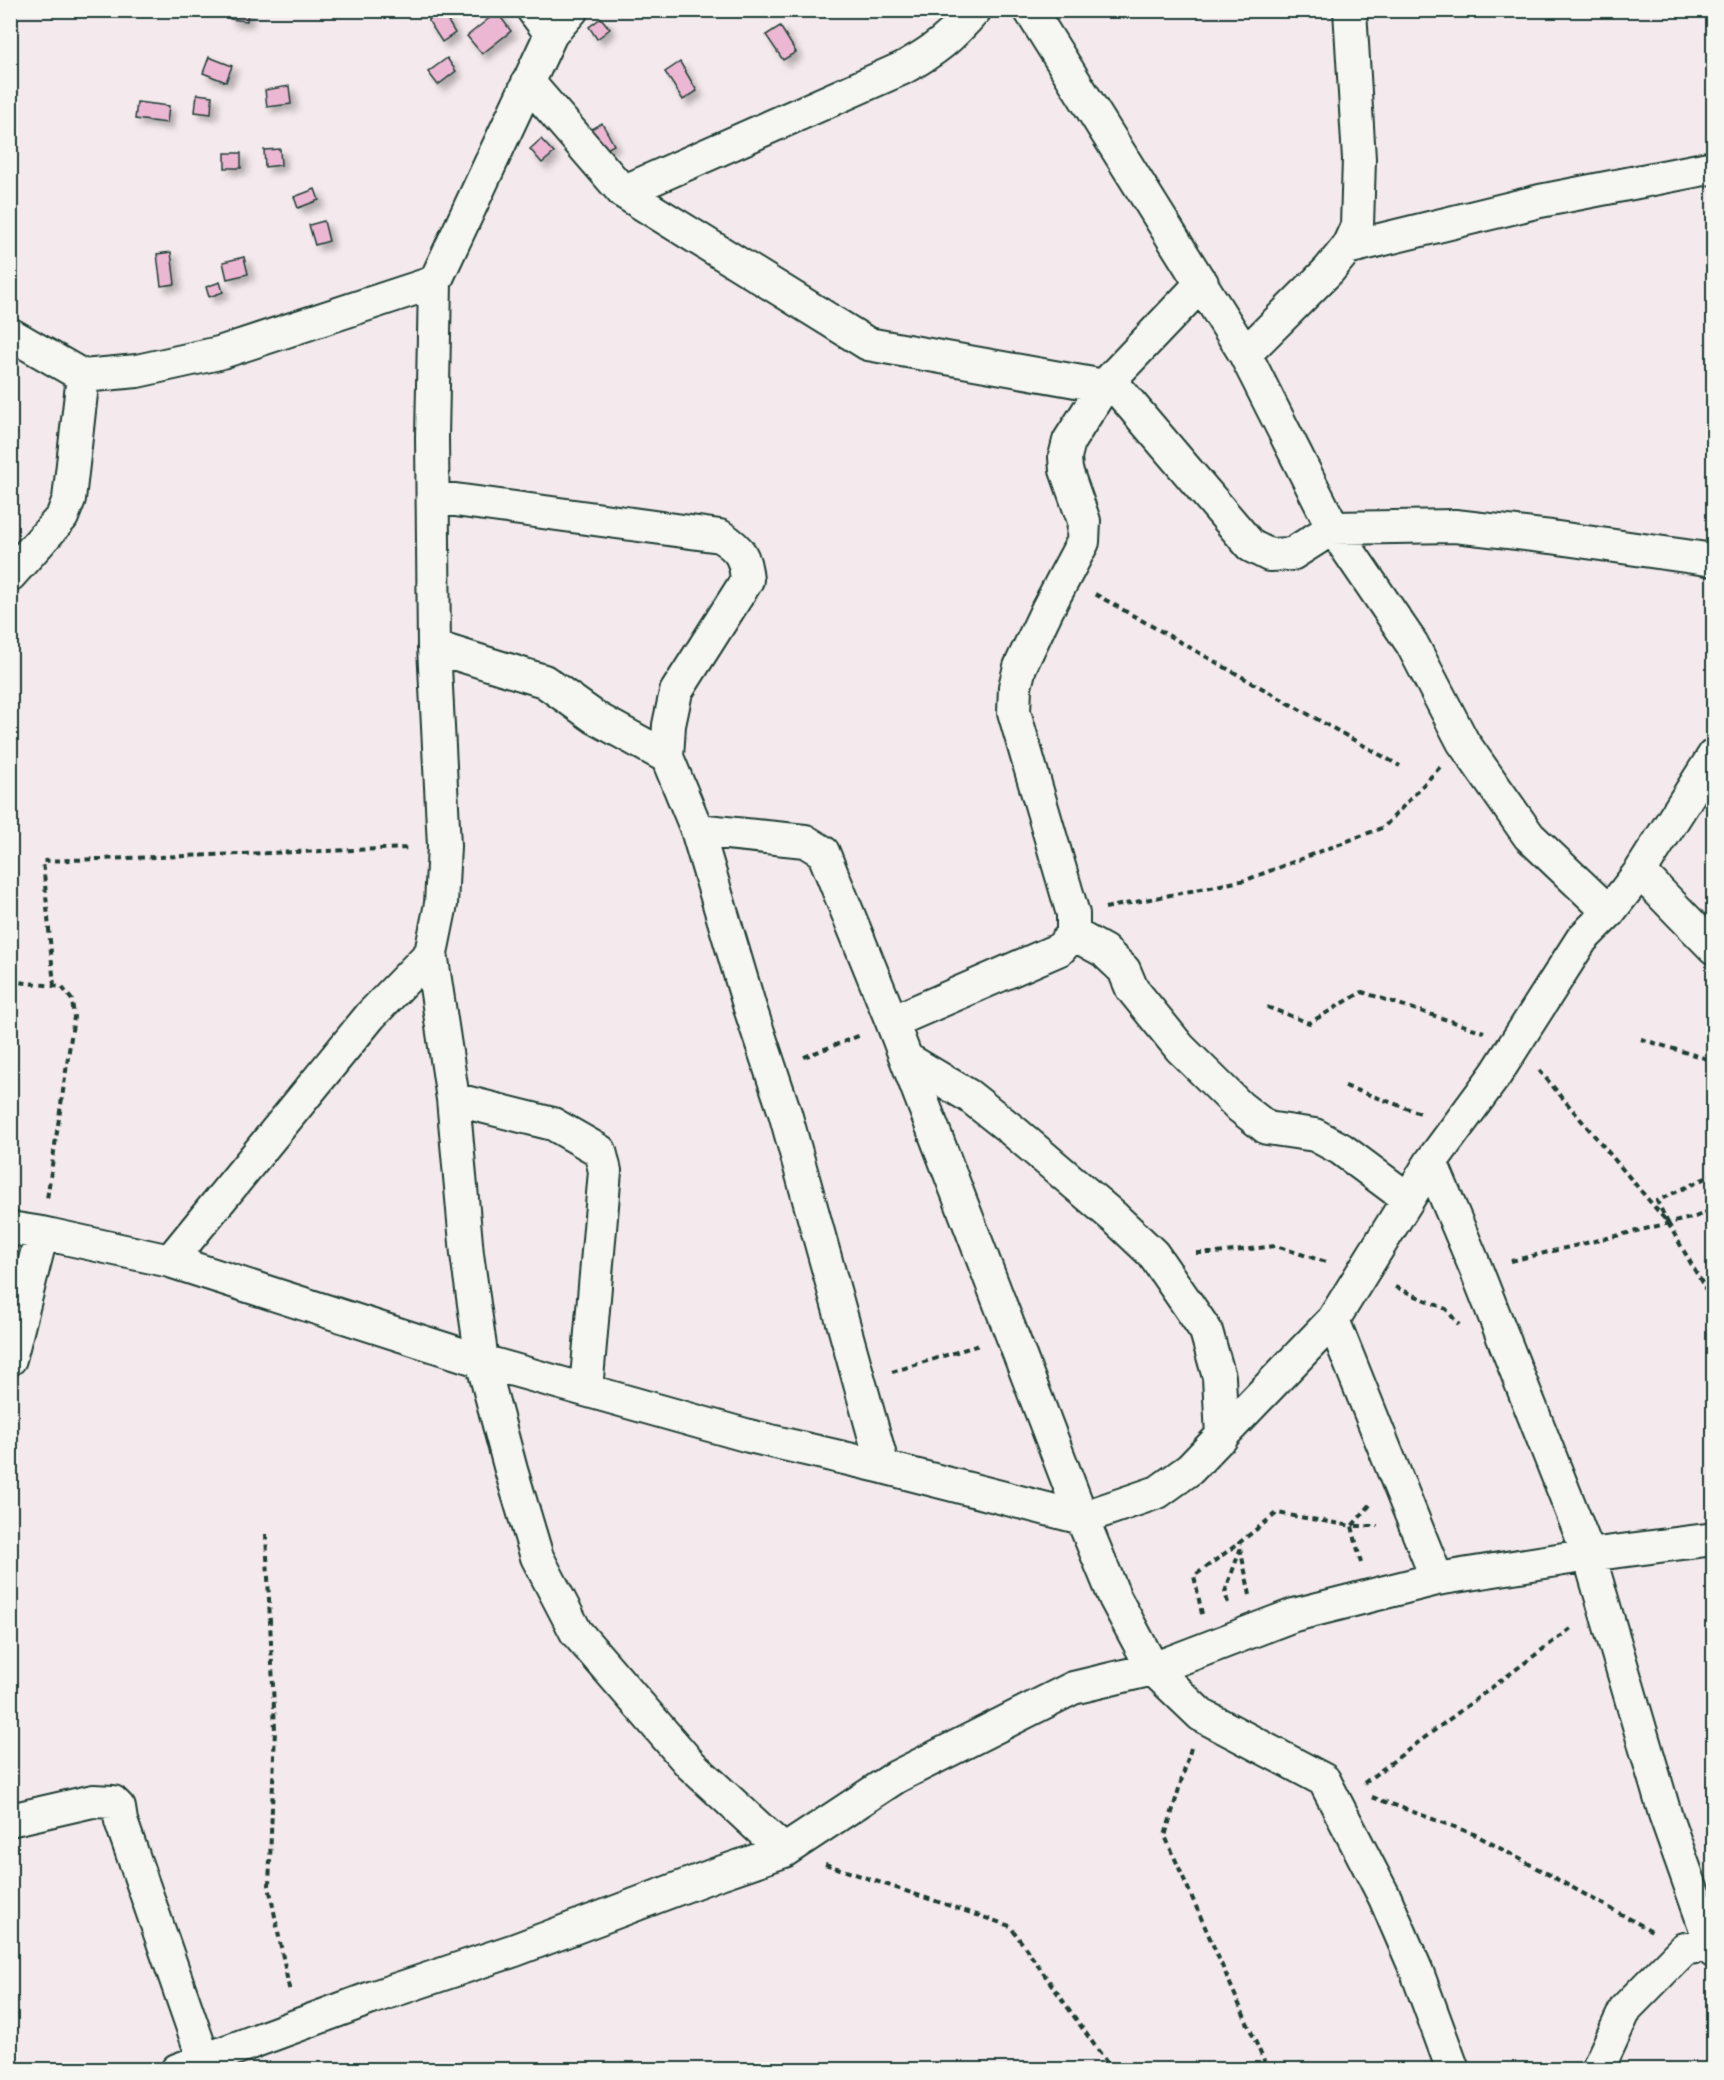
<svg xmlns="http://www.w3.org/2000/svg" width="1724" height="2080" font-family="'Architects Daughter',sans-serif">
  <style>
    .building { fill: #ecb7d2; stroke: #1f3d34; stroke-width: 1.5; filter: url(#shadow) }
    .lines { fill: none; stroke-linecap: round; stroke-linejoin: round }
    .street-casing { stroke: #1f3d34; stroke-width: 36 }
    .path { stroke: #1f3d34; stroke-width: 4; stroke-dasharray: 6 4.5; stroke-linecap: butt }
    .street { stroke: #f6f6f2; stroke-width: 32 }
  </style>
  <defs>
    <filter id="shadow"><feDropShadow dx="5.5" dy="5.5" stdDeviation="3" flood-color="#0004"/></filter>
  </defs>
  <rect width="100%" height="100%" fill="#f4e9ec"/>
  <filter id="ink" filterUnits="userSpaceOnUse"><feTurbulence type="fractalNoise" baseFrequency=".0167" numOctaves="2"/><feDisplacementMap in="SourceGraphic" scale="12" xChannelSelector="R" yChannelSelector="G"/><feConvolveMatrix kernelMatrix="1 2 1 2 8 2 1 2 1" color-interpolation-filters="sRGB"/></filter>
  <g filter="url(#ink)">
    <!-- building -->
    <path class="building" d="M 230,10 L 248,10 L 247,21 L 230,19 Z
      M 442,11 L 455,33 L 442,42 L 428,20 Z
      M 497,12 L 511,31 L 482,54 L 467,36 Z
      M 601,18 L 610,29 L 597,39 L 589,27 Z
      M 780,26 L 796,52 L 783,60 L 766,35 Z
      M 209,57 L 232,66 L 226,82 L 203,73 Z
      M 447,58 L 456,71 L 438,85 L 428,72 Z
      M 680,62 L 697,91 L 683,100 L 665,72 Z
      M 289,86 L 291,104 L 267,107 L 265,90 Z
      M 197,94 L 212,96 L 211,114 L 195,112 Z
      M 137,102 L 169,106 L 167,123 L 135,119 Z
      M 602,123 L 614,145 L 603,151 L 591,129 Z
      M 541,139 L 554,153 L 542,163 L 530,149 Z
      M 280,149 L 281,165 L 265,167 L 264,150 Z
      M 225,153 L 241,153 L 241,168 L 225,168 Z
      M 315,189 L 319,200 L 298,208 L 294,197 Z
      M 324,221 L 329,241 L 315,245 L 309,225 Z
      M 171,252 L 175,284 L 161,286 L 157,254 Z
      M 244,257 L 248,274 L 227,279 L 223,262 Z
      M 220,282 L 223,292 L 209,297 L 206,287 Z"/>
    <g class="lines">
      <defs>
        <path id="street" d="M 533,10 L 551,34
          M 1030,10 L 1245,354 L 1333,528 L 1412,644 L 1463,742 L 1529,836 L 1609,912 L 1640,872 L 1714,948
          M 528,82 L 623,192 L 868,344 L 1104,386 L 1202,283
          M 623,192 L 903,68 C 936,50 950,38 975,10
          M 1347,248 L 1540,201 L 1714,167
          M 10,334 L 83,376
          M 1245,354 L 1329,270 L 1347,248 L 1357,226 L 1359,159 L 1350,10
          M 1110,380 L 1251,546 L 1269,555 L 1292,554 L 1333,528 L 1455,526 L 1551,537 L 1714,560
          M 433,497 L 720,536 C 740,549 745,556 747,580 L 676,692 L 669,725 L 667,757 L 697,830 L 805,841 L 823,852 L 892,1022 L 1082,1518 L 1115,1598 L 1153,1669 L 1201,1715 L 1324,1780 L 1385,1898 L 1417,1972 L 1453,2070
          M 10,575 L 62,517 L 69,499 L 83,376 L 137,371 L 219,353 L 435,282
          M 434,647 L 544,681 L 596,718 L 667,757
          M 697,830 L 750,1008 L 785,1113 L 883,1467
          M 1640,872 L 1714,755
          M 1073,934 L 1104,951 L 1124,970 L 1132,989 L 1180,1048 L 1240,1107 L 1267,1128 L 1315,1135 L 1341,1149 L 1408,1199
          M 892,1022 L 1060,949 L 1073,934 L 1073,914 L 1014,712 L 1015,687 L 1020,667 L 1047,610 L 1083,542 L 1084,521 L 1066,470 L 1065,457 L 1069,441 L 1104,386
          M 907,1059 L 969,1096 L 1012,1130 L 1115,1218 L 1153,1254 L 1206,1331 L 1219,1377 L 1222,1437
          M 453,1099 L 553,1124 L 600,1151 L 605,1171 L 586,1390
          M 1431,1162 L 1476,1269 L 1589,1555 L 1665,1814 L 1714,1952
          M 10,1228 L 42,1233 L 170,1261 L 482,1361 L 749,1436 L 883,1467 L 1082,1518 L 1158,1492 L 1190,1469 L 1333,1320 L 1431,1162 L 1496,1074 L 1582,939 L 1609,912
          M 170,1261 L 371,1015 L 431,953
          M 1333,1320 L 1437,1579
          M 10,1359 L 42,1233
          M 10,1820 L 93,1801 L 113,1802 L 119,1808 L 121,1821 L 204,2060
          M 784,1851 L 896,1777 L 1073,1688 L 1153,1669 L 1294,1615 L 1437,1579 L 1589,1555 L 1714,1539
          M 177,2070 L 374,1997 L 515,1950 L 714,1875 L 784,1851 L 691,1765 L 576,1632 L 537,1557 L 511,1470 L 482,1361 L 467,1254 L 453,1099 L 431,953 L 441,904 L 444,846 L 434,647 L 432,437 L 435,282 L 551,34 L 572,10
          M 1600,2070 L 1600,2064 L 1626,2008 L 1684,1949 L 1711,1944"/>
      </defs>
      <!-- street casing -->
      <use href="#street" class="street-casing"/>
      <!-- path -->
      <path class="path" d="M 1095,594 L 1400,766
        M 1105,908 L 1246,880 L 1384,827 L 1440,767
        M 10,981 L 62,987 L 72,1000 L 74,1017 L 47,1199
        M 54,986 L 43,861 L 410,848
        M 1267,1007 L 1309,1023 L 1362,992 L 1484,1032
        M 1641,1039 L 1714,1061
        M 804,1057 L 861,1035
        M 1539,1070 L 1668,1223 L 1657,1201 L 1714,1174
        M 1345,1086 L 1423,1114
        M 1668,1223 L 1714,1304
        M 1196,1253 L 1216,1253 L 1276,1246 L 1329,1263
        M 1511,1261 L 1695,1217 L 1714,1209
        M 1395,1287 L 1446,1309 L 1459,1325
        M 892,1372 L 979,1345
        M 266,1534 L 275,1730 L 269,1886 L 290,1993
        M 1361,1563 L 1352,1526 L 1378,1526
        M 1250,1595 L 1239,1543 L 1277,1513 L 1352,1526 L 1370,1505
        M 1228,1603 L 1225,1592 L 1240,1550
        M 1202,1614 L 1194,1576 L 1239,1543
        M 1191,1748 L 1165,1836 L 1268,2070
        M 1364,1783 L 1574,1626
        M 1372,1797 L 1474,1834 L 1652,1931
        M 825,1864 L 1010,1926 L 1112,2070"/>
      <!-- street -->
      <use href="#street" class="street"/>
    </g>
  </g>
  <!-- margin -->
  <rect width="1724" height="2080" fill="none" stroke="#f6f6f2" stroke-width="36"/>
  <rect x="18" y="18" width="1688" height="2044" fill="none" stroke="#1f3d34" stroke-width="2" filter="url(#ink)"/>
</svg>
